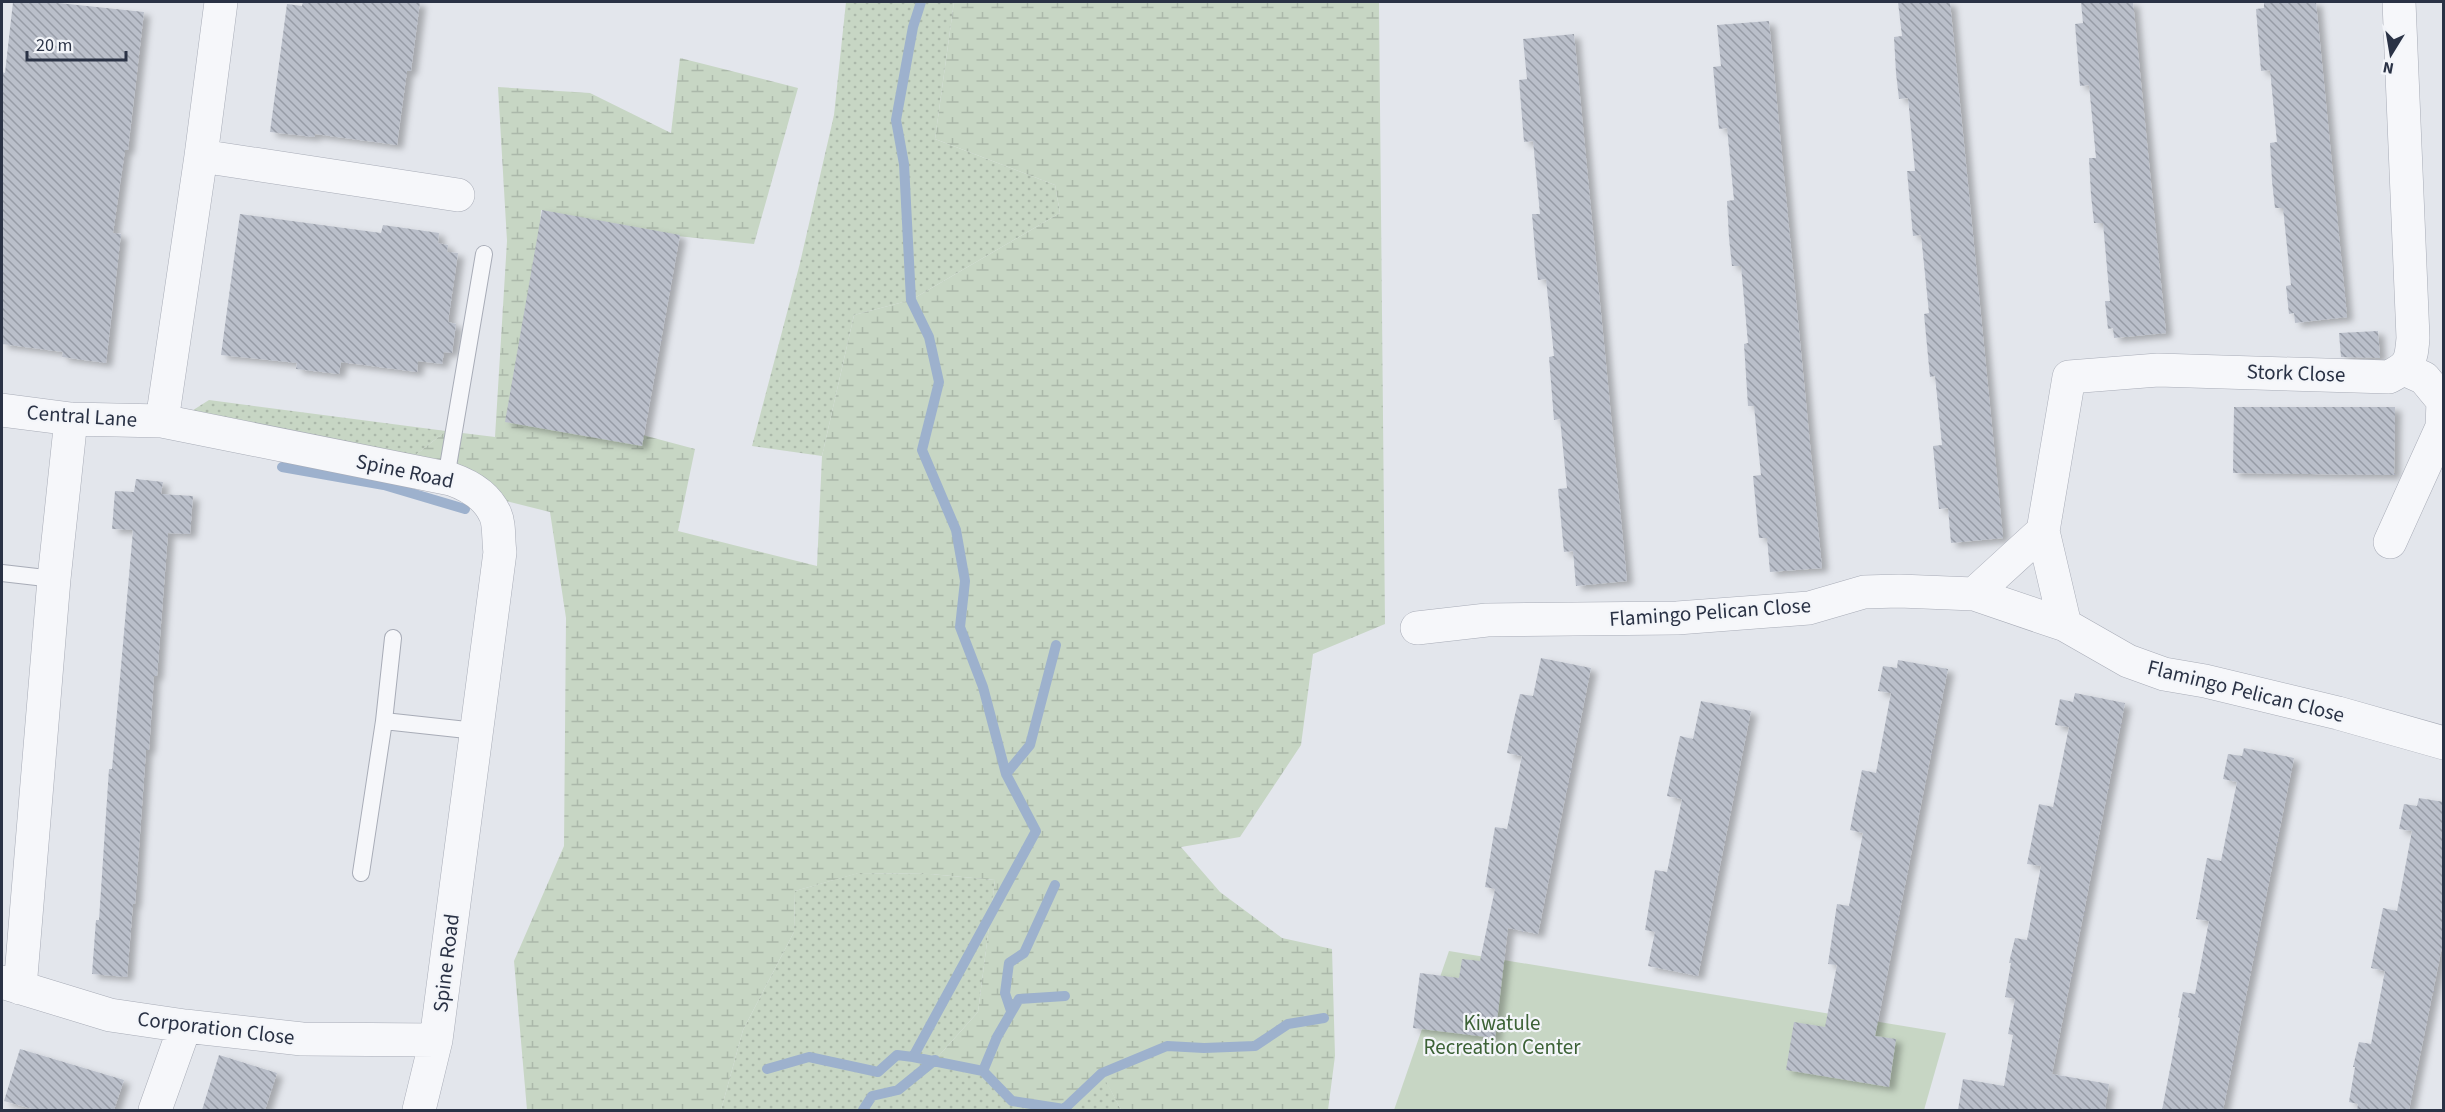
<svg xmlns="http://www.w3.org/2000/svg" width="2445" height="1112" font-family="'Source Sans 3',sans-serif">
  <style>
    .grass { fill: url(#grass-dots) }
    .wetland { fill: url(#wetland-marsh) }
    .park { fill: #c7d6c4 }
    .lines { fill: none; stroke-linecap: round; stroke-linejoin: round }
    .stream { stroke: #9db1cd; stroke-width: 10 }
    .building { fill: url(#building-back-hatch); filter: url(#shadow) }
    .service-casing { stroke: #a8acb7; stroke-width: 18 }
    .minor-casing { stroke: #a8acb7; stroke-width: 34 }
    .service { stroke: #f6f7fa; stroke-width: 16 }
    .minor { stroke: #f6f7fa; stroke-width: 33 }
    .labels { text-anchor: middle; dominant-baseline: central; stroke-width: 4.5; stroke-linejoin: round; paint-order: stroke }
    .street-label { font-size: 21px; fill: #2a3245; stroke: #f3f5f9 }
    .park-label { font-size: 21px; fill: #3c6236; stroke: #f3f5f9 }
  </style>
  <defs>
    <pattern id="grass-dots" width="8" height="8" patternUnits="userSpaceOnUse" patternTransform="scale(1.5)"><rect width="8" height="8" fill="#c7d6c4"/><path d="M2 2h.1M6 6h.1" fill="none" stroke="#abb8aa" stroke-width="1.8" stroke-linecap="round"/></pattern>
    <pattern id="wetland-marsh" width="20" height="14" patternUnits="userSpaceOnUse" patternTransform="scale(1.5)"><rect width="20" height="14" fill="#c7d6c4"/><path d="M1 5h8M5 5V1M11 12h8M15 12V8" fill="none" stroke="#abb8aa"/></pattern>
    <pattern id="building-back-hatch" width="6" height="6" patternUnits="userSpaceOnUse" patternTransform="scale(1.5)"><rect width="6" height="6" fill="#babfca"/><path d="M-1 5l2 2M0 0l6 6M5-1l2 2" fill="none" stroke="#979ca6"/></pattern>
    <filter id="shadow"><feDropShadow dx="6" dy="4" stdDeviation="3" flood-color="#0004"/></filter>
  </defs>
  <rect width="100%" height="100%" fill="#e3e6ec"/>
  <!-- grass -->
  <path class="grass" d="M 846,2 L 954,2 L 935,139 L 1055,185 L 1060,213 L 911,300 L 854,315 L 822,456 L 752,446 L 800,263 L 834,115 Z
    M 209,400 L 446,431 L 404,464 L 157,433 Z
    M 858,873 L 930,874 L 995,880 L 978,1012 L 935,1060 L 983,1071 L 1020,1102 L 1102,1073 L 1121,1110 L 721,1110 L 743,1030 L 794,932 L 795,891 Z"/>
  <!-- wetland -->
  <path class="wetland" d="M 954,2 L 1379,2 L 1385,624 L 1313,654 L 1301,745 L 1240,837 L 1181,847 L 1220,892 L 1282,938 L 1332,949 L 1335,1056 L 1328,1110 L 1121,1110 L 1102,1074 L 1064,1109 L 1020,1102 L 983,1071 L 935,1060 L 978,1012 L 995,880 L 930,874 L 859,873 L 795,891 L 794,932 L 743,1030 L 721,1110 L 527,1110 L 514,961 L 564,846 L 566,618 L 550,512 L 457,489 L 404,464 L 446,431 L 495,437 L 507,241 L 498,87 L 590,93 L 671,133 L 680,58 L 798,88 L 754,244 L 658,234 L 541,210 L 538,262 L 624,430 L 695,449 L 678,531 L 817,566 L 822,456 L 854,315 L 911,300 L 1060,213 L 1055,185 L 935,139 Z"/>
  <!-- park -->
  <path class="park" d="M 1449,951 L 1946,1033 L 1924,1110 L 1394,1110 Z"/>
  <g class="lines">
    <!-- stream -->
    <path class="stream" d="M 282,467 L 384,485 L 465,509
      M 1006,774 L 1030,745 L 1056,645
      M 1011,1011 L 1005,993 L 1009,963 L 1024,953 L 1055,885
      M 913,1057 L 983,1071 L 997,1037 L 1019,999 L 1065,996
      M 767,1069 L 809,1057 L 878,1072 L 897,1055 L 913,1057 L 1036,831 L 1006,774 L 983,687 L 960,627 L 965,581 L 956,530 L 922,450 L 939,382 L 929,337 L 911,300 L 904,164 L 896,120 L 913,27 L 921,2
      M 983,1071 L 1012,1101 L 1064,1109 L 1102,1073 L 1167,1046 L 1204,1048 L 1255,1046 L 1288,1024 L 1324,1018
      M 863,1110 L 872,1096 L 898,1090 L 935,1060"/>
  </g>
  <!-- building -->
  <path class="building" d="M 13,2 L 49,2 L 144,12 L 128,150 L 125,150 L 113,233 L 121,234 L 106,363 L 62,357 L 63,352 L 2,344 L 2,72 L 5,73 Z
    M 303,2 L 420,2 L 411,71 L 407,71 L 397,145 L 315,134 L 314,137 L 270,132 L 287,4 L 302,6 Z
    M 1898,2 L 1950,2 L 2003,538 L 1951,543 L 1948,508 L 1939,509 L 1933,446 L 1942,445 L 1935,376 L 1930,377 L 1924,314 L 1929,313 L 1921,235 L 1913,236 L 1907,171 L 1915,171 L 1908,98 L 1899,99 L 1896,73 L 1894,37 L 1902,36 Z
    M 2081,2 L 2133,2 L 2166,333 L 2114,338 L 2113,328 L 2108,329 L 2105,301 L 2110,301 L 2103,223 L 2094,223 L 2091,195 L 2089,158 L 2096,158 L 2089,85 L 2080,86 L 2078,60 L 2075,24 L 2083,23 Z
    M 2264,2 L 2316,2 L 2347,317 L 2295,323 L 2294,313 L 2289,314 L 2286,286 L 2291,285 L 2283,208 L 2275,208 L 2272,181 L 2270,143 L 2277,142 L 2270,70 L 2261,71 L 2256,9 L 2264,8 Z
    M 1769,21 L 1822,568 L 1770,572 L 1767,538 L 1759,538 L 1753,476 L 1761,475 L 1754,406 L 1748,406 L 1744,344 L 1748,343 L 1741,266 L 1732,266 L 1729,238 L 1727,201 L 1734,200 L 1727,128 L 1719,129 L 1713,67 L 1721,66 L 1717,25 Z
    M 1574,34 L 1627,581 L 1576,586 L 1573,551 L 1564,552 L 1558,489 L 1567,488 L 1560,419 L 1554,420 L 1549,357 L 1554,356 L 1546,279 L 1538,280 L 1535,251 L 1532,214 L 1540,214 L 1533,141 L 1524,142 L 1519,80 L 1527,79 L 1523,39 Z
    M 542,210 L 680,235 L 642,446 L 505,422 Z
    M 240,214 L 381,233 L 383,225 L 439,233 L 438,243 L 448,245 L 447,252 L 458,253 L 448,322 L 456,324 L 452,353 L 444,352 L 442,364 L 418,361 L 417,372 L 341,362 L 339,374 L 296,369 L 297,363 L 221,355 Z
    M 2378,331 L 2380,358 L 2341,357 L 2339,333 Z
    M 2234,407 L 2395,407 L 2394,475 L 2233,473 Z
    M 136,479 L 163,482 L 161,494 L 193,496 L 190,534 L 168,533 L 157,676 L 154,676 L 149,750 L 146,750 L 135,904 L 133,904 L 127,977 L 92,974 L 96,920 L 99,920 L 109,769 L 112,769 L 133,530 L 112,529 L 115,491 L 134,492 Z
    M 1541,658 L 1591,668 L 1538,934 L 1508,928 L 1495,1038 L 1413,1028 L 1420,973 L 1459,978 L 1462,959 L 1480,961 L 1495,889 L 1485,887 L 1495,827 L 1507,829 L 1522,756 L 1507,753 L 1514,719 L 1520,694 L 1533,696 Z
    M 1898,660 L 1948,669 L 1875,1036 L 1896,1039 L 1889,1087 L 1786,1070 L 1794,1022 L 1825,1027 L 1837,965 L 1828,964 L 1837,904 L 1849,906 L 1863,833 L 1850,830 L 1862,770 L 1876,773 L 1891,693 L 1878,691 L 1883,666 L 1897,668 Z
    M 2075,693 L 2125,703 L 2052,1074 L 2109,1084 L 2105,1110 L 1958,1110 L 1963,1079 L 2004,1086 L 2013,1035 L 2008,1034 L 2015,999 L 2005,997 L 2011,963 L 2009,963 L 2015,938 L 2027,940 L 2041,866 L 2027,864 L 2039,804 L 2053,807 L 2069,727 L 2055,725 L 2060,699 L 2073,702 Z
    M 1701,701 L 1751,711 L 1698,976 L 1648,966 L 1655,932 L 1645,930 L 1655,870 L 1667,872 L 1682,799 L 1667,796 L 1680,736 L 1693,739 Z
    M 2244,748 L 2294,758 L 2223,1110 L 2162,1110 L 2180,1018 L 2178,1017 L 2183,992 L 2195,994 L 2209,921 L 2196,919 L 2207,858 L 2221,861 L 2237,782 L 2223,779 L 2228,754 L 2242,756 Z
    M 2419,798 L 2444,802 L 2444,937 L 2409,1110 L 2357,1110 L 2358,1104 L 2349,1102 L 2355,1067 L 2353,1067 L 2359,1042 L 2371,1044 L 2385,971 L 2371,968 L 2383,908 L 2397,911 L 2412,831 L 2399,829 L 2404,804 L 2417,806 Z
    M 20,1049 L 124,1080 L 114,1110 L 36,1110 L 4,1101 Z
    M 219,1055 L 277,1073 L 265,1110 L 202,1110 Z"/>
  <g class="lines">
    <defs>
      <path id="service" d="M 446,478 L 484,254
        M 2,573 L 54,579
        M 384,721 L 393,638
        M 361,873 L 384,721 L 476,731"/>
      <path id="minor" d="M 201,156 L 458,195
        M 2,410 L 71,419 L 162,421 L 451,479 C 468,485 487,496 495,514 C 500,524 498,541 500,552 L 436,1040 L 419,1110
        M 162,421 L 201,156 L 221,2
        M 2390,542 L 2442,427 L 2443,401 L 2424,378 L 2404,369
        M 1974,594 L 2043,531
        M 2065,625 L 2043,531 L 2069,377 L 2158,370 L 2389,377 C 2410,366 2411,362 2413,338 L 2399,2
        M 1417,628 L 1487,620 L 1677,618 L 1809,608 L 1864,592 L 1899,591 L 1974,594 L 2065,625 L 2128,661 L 2164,674 L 2205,681 L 2338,713 L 2444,743
        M 2,982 L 110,1015 L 185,1026 L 302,1039 L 436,1040
        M 20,988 L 54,579 L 71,419
        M 155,1110 L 185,1026"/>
    </defs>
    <!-- service casing -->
    <use href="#service" class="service-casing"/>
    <!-- minor casing -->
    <use href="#minor" class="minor-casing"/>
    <!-- service -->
    <use href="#service" class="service"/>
    <!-- minor -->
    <use href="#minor" class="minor"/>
  </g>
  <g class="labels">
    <!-- street labels -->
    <g class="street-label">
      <text transform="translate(2296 373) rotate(2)">Stork Close</text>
      <text transform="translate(82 416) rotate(4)">Central Lane</text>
      <text transform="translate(405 471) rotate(12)">Spine Road</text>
      <text transform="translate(1710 612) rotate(-4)">Flamingo Pelican Close</text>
      <text transform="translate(2246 691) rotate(14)">Flamingo Pelican Close</text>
      <text transform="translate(446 963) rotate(-83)">Spine Road</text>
      <text transform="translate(216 1028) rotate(7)">Corporation Close</text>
    </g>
    <!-- park labels -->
    <g class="park-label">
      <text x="1502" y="1023">Kiwatule<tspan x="1502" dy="24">Recreation Center</tspan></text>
    </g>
  </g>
  <!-- border -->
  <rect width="2445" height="1112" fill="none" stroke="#2a3245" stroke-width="6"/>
  <!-- north arrow -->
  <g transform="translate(2391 54) rotate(191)" stroke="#f3f5f9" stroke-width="4.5" paint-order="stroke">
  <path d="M0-4.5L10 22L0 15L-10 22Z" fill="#2a3245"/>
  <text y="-9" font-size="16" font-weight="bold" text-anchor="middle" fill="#2a3245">N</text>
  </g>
  <!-- scale -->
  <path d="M27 51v9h99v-9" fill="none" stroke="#2a3245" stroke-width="3"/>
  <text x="36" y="51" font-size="18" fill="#2a3245" stroke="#f3f5f9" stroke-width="4.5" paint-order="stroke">20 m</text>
</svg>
